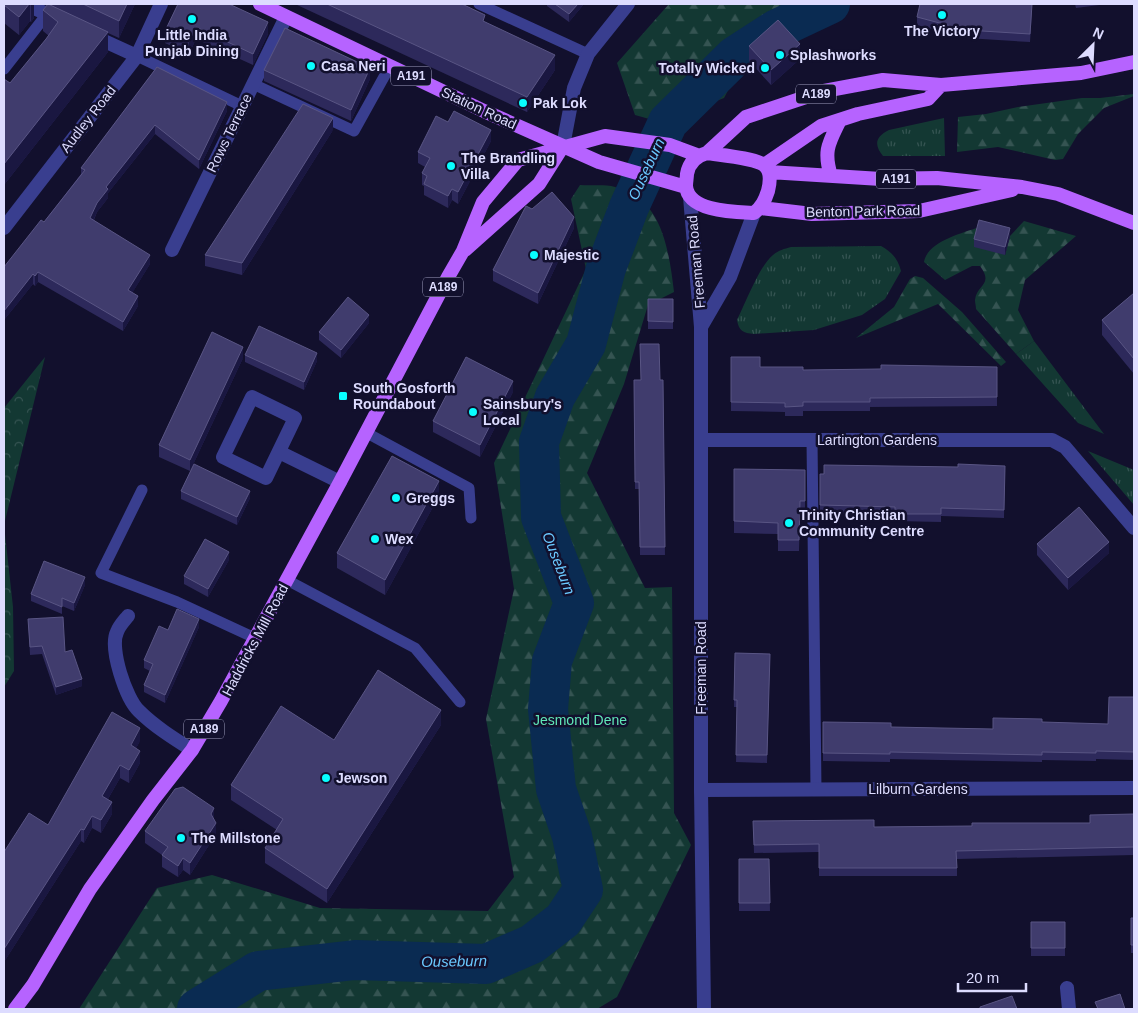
<svg xmlns="http://www.w3.org/2000/svg" width="1138" height="1013" font-family="Helvetica,sans-serif">
  <style>
    .grass { fill: url(#grass-tufts) }
    .forest { fill: url(#forest-firs) }
    .park { fill: url(#park-crowns) }
    .lines { fill: none; stroke-linecap: round; stroke-linejoin: round }
    .river { stroke: #0a2b52; stroke-width: 40 }
    .service { stroke: #393e8f; stroke-width: 11 }
    .minor { stroke: #393e8f; stroke-width: 14 }
    .tertiary { stroke: #393e8f; stroke-width: 14 }
    .primary { stroke: #b663ff; stroke-width: 14 }
    .wall { fill: #2d295b }
    .shaded-wall { fill: #1a1741 }
    .building { fill: #403c6d; stroke: #595584 }
    .poi-dot { fill: #08feff; stroke: #12102d; stroke-width: 2 }
    .labels { text-anchor: middle; dominant-baseline: central; stroke-width: 5; stroke-linejoin: round; paint-order: stroke }
    .shield { fill: #12102d; stroke: #a09fc0; stroke-width: 1 }
    .shield-label { font-size: 12px; font-weight: bold; fill: #dddcff }
    .poi-label { font-size: 14px; font-weight: bold; fill: #dddcff; stroke: #12102d; text-anchor: start }
    .street-label { font-size: 14px; fill: #dddcff; stroke: #12102d }
    .park-label { font-size: 14px; fill: #60e7b8; stroke: #12102d }
    .water-label { font-size: 15px; font-style: italic; fill: #6ac9ff; stroke: #12102d }
  </style>
  <defs>
    <pattern id="grass-tufts" width="24" height="20" patternUnits="userSpaceOnUse" patternTransform="scale(1.25)"><rect width="24" height="20" fill="#133833"/><path d="M3 7l-1-3M5 7V3M7 7l1-3M15 17l-1-3M17 17v-4M19 17l1-3" fill="none" stroke="#355452"/></pattern>
    <pattern id="forest-firs" width="22" height="20" patternUnits="userSpaceOnUse" patternTransform="scale(1.25)"><rect width="22" height="20" fill="#133833"/><path d="M5 1l3.5 6h-7zM16 11l3.5 6h-7z" fill="#355452"/></pattern>
    <pattern id="park-crowns" width="20" height="18" patternUnits="userSpaceOnUse" patternTransform="scale(1.25)"><rect width="20" height="18" fill="#133833"/><path d="M2 6a3 3 0 1 1 6 0M12 15a3 3 0 1 1 6 0" fill="none" stroke="#355452"/></pattern>
  </defs>
  <rect width="100%" height="100%" fill="#12102d"/>
  <!-- grass -->
  <path class="grass" d="M 944,118 L 945,156 L 883,156 C 874,145 875,137 889,130 Z
    M 881,246 C 892,252 898,259 901,271 L 885,299 L 862,315 L 814,330 L 754,334 C 743,333 739,331 737,320 C 745,304 760,265 773,255 C 779,250 784,249 791,247 Z
    M 1034,341 L 1104,434 L 1078,423 L 1016,354 Z
    M 1088,451 L 1134,470 L 1134,505 Z"/>
  <!-- forest -->
  <path class="forest" d="M 669,4 L 853,4 L 799,23 L 745,58 L 724,98 L 698,108 L 653,120 L 635,115 L 617,63 Z
    M 1134,94 L 1134,96 L 1104,108 L 1078,134 L 1063,159 L 1055,160 L 998,147 L 957,152 L 958,117 L 986,114 L 1018,107 L 1082,98 L 1100,98 Z
    M 580,185 C 591,186 605,184 615,187 C 663,198 669,252 674,292 L 648,305 L 624,384 L 587,473 L 645,588 L 672,587 L 674,813 L 691,845 L 617,997 L 597,1009 L 79,1009 L 157,888 L 212,875 L 320,908 L 488,911 L 514,877 L 486,719 L 514,589 L 494,463 L 586,269 L 571,199 Z
    M 1024,221 L 1076,236 L 1025,280 L 1018,310 L 1034,341 L 1016,354 L 976,309 C 976,306 975,303 975,300 C 977,284 994,285 980,266 L 972,266 L 945,280 L 924,262 C 928,241 961,234 979,227 L 1005,255 L 1010,236 Z
    M 915,276 L 923,278 L 962,312 L 1006,362 L 1001,366 L 938,304 L 856,338 L 894,307 L 910,279 Z"/>
  <!-- park -->
  <path class="park" d="M 45,357 L 4,525 L 13,607 L 14,671 L 4,687 L 4,408 Z"/>
  <g class="lines">
    <!-- river -->
    <path class="river" d="M 197,1009 L 258,971 L 355,960 L 486,964 L 532,944 L 563,920 L 583,890 L 572,836 L 556,789 L 548,709 L 552,661 L 574,603 L 541,517 L 539,442 L 555,397 L 586,344 L 606,268 L 629,207 L 668,122 L 735,56 L 777,29 L 830,4"/>
    <!-- service -->
    <path class="service" d="M 479,4 L 588,54
      M 137,56 L 242,106
      M 4,69 L 47,14
      M 253,84 L 354,131 L 390,66
      M 365,432 L 469,488 L 471,518
      M 812,440 L 816,790
      M 142,490 L 101,573 L 177,602 L 255,638
      M 287,580 L 415,648 L 460,702"/>
    <!-- minor -->
    <path class="minor" d="M 25,4 L 60,20
      M 91,35 L 137,56
      M 563,146 L 574,88 L 588,54 L 628,4
      M 4,228 L 137,56 L 161,4
      M 172,250 L 286,17
      M 252,397 L 295,418 L 266,478 L 223,457 Z
      M 702,440 L 1052,440 L 1065,447 L 1134,528
      M 279,452 L 340,482
      M 128,616 C 124,621 119,626 117,632 C 109,648 126,699 139,711 C 154,726 173,738 192,750
      M 701,790 L 1134,788
      M 1067,988 L 1069,1009"/>
    <!-- tertiary -->
    <path class="tertiary" d="M 690,197 L 701,327 L 701,790 L 704,1009
      M 701,327 L 730,277 L 754,213"/>
    <!-- primary -->
    <path class="primary" d="M 260,4 L 484,111 L 599,162 L 686,187
      M 707,153 L 746,117 L 824,91 L 883,80 L 941,85 L 1081,73 L 1134,62
      M 707,153 C 719,155 755,158 764,165 C 772,171 770,183 768,191 C 765,200 762,207 754,213 C 735,212 688,212 686,186 C 686,182 687,177 687,174 C 689,162 696,156 707,153 Z
      M 764,165 L 821,126 L 858,114 L 928,99 L 941,85
      M 769,172 L 881,179 L 937,178 L 1022,187 L 1058,194 L 1134,223
      M 831,176 C 823,150 829,143 840,120
      M 761,208 L 812,214 L 919,211 L 1012,190
      M 465,250 L 539,184 L 563,146
      M 15,1009 L 33,985 L 90,889 L 153,800 L 192,750 L 221,701 L 340,482 L 448,277 L 463,251 L 483,202 L 518,160 L 605,136 L 670,145 L 697,155"/>
  </g>
  <!-- wall -->
  <path class="wall" d="M 4,4 L 34,4 L 34,18 L 31,22 L 30,21 L 19,35 L 4,23 Z
    M 45,4 L 135,4 L 119,38 L 108,33 L 108,52 L 4,185 L 4,79 L 10,83 L 49,36 L 43,31 L 43,10 L 47,5 Z
    M 178,4 L 268,34 L 253,65 L 196,39 L 189,54 L 165,43 L 165,31 Z
    M 295,4 L 462,4 L 485,22 L 555,70 L 527,112 Z
    M 547,4 L 584,4 L 569,22 L 547,6 Z
    M 1075,4 L 1107,4 L 1076,8 Z
    M 1032,11 L 1030,42 L 966,38 L 917,25 L 917,17 Z
    M 749,46 L 800,59 L 771,85 L 749,61 Z
    M 157,67 L 227,111 L 199,169 L 155,134 L 108,193 L 108,198 L 97,212 L 94,220 L 150,264 L 132,293 L 138,306 L 123,331 L 38,282 L 35,286 L 33,284 L 4,320 L 44,222 L 81,174 L 81,168 Z
    M 264,70 L 370,79 L 351,121 L 264,81 Z
    M 448,122 L 491,141 L 458,204 L 452,200 L 448,208 L 424,195 L 424,186 L 422,185 L 422,173 L 425,167 L 418,163 L 418,152 Z
    M 333,130 L 242,275 L 205,266 L 205,255 Z
    M 532,209 L 574,228 L 538,304 L 493,281 L 493,270 Z
    M 1010,236 L 1005,255 L 974,247 L 974,239 Z
    M 1134,293 L 1134,374 L 1102,335 L 1102,320 Z
    M 648,299 L 673,299 L 673,329 L 648,329 Z
    M 369,323 L 341,358 L 319,340 L 319,332 Z
    M 245,355 L 317,361 L 304,390 L 245,362 Z
    M 731,357 L 760,367 L 803,370 L 997,367 L 997,406 L 870,407 L 870,411 L 803,411 L 803,416 L 785,416 L 785,412 L 731,411 Z
    M 243,358 L 190,471 L 159,457 L 159,445 Z
    M 634,380 L 663,380 L 665,555 L 640,555 L 639,489 L 635,489 Z
    M 513,392 L 480,457 L 433,432 L 433,421 Z
    M 1005,466 L 1004,518 L 941,516 L 941,522 L 895,521 L 895,515 L 820,513 L 820,474 L 958,467 Z
    M 734,469 L 805,470 L 805,513 L 800,513 L 799,551 L 778,551 L 778,534 L 734,533 Z
    M 181,491 L 250,498 L 237,525 L 181,499 Z
    M 439,496 L 385,595 L 337,568 L 337,553 Z
    M 1037,544 L 1109,553 L 1068,590 L 1037,555 Z
    M 229,560 L 208,597 L 184,584 L 184,576 Z
    M 85,585 L 74,611 L 62,606 L 62,614 L 31,601 L 31,594 Z
    M 28,619 L 65,652 L 82,686 L 56,695 L 42,654 L 30,655 Z
    M 199,627 L 165,703 L 144,692 L 144,685 L 150,671 L 144,668 L 144,660 L 168,630 Z
    M 735,653 L 770,654 L 767,763 L 736,762 L 737,707 L 734,707 Z
    M 1134,697 L 1134,760 L 1096,759 L 1096,761 L 1042,760 L 1042,762 L 890,759 L 890,762 L 823,761 L 823,722 L 891,727 L 993,729 L 1108,724 Z
    M 441,725 L 327,903 L 265,863 L 265,848 L 277,830 L 231,800 L 231,785 L 334,740 Z
    M 140,741 L 136,748 L 140,763 L 129,783 L 120,778 L 108,799 L 112,814 L 101,833 L 92,828 L 84,843 L 81,841 L 4,962 L 4,852 L 48,825 Z
    M 1134,814 L 1134,855 L 957,859 L 957,876 L 819,876 L 819,852 L 754,853 L 753,821 L 874,827 L 972,826 L 1090,823 Z
    M 214,819 L 216,834 L 190,875 L 183,870 L 178,877 L 162,867 L 162,855 L 145,843 L 145,831 Z
    M 739,859 L 769,859 L 770,911 L 739,911 Z
    M 1131,918 L 1134,918 L 1134,953 L 1131,953 Z
    M 1031,922 L 1065,922 L 1065,956 L 1031,956 Z"/>
  <!-- shaded-wall -->
  <path class="shaded-wall" d="M 30,4 L 30,21 L 19,35 L 19,17 Z
    M 31,4 L 34,4 L 34,18 L 31,22 Z
    M 127,4 L 135,4 L 119,38 L 119,21 Z
    M 578,4 L 584,4 L 569,22 L 569,14 Z
    M 268,22 L 268,34 L 253,65 L 253,54 Z
    M 196,27 L 196,39 L 189,54 L 189,42 Z
    M 108,32 L 108,52 L 4,185 L 4,164 Z
    M 800,44 L 800,59 L 771,85 L 771,70 Z
    M 555,55 L 555,70 L 527,112 L 527,97 Z
    M 370,68 L 370,79 L 351,121 L 351,110 Z
    M 227,102 L 227,111 L 199,169 L 199,160 Z
    M 333,118 L 333,130 L 242,275 L 242,263 Z
    M 155,125 L 155,134 L 108,193 L 108,198 L 97,212 L 90,228 L 90,218 L 97,203 L 106,187 Z
    M 491,130 L 491,141 L 458,204 L 458,192 Z
    M 452,189 L 452,200 L 448,208 L 448,196 Z
    M 574,217 L 574,228 L 538,304 L 538,293 Z
    M 1010,228 L 1010,236 L 1005,255 L 1005,247 Z
    M 150,255 L 150,264 L 128,300 L 128,290 Z
    M 38,272 L 38,282 L 35,286 L 35,276 Z
    M 33,274 L 33,284 L 4,320 L 4,311 Z
    M 138,296 L 138,306 L 123,331 L 123,322 Z
    M 369,315 L 369,323 L 341,358 L 341,350 Z
    M 243,347 L 243,358 L 190,471 L 190,460 Z
    M 317,353 L 317,361 L 304,390 L 304,382 Z
    M 513,381 L 513,392 L 480,457 L 480,445 Z
    M 439,481 L 439,496 L 385,595 L 385,580 Z
    M 250,491 L 250,498 L 237,525 L 237,517 Z
    M 1109,542 L 1109,553 L 1068,590 L 1068,578 Z
    M 229,552 L 229,560 L 208,597 L 208,589 Z
    M 85,577 L 85,585 L 74,611 L 74,603 Z
    M 199,619 L 199,627 L 165,703 L 165,695 Z
    M 82,679 L 82,686 L 56,695 L 56,687 Z
    M 441,710 L 441,725 L 327,903 L 327,889 Z
    M 140,728 L 140,741 L 131,758 L 131,745 Z
    M 140,751 L 140,763 L 129,783 L 129,770 Z
    M 120,765 L 120,778 L 102,809 L 102,796 Z
    M 112,802 L 112,814 L 101,833 L 101,820 Z
    M 214,808 L 214,819 L 211,814 Z
    M 92,816 L 92,828 L 84,843 L 84,830 Z
    M 216,823 L 216,834 L 190,875 L 190,863 Z
    M 81,829 L 81,841 L 4,962 L 4,949 Z
    M 183,858 L 183,870 L 178,877 L 178,866 Z"/>
  <!-- building -->
  <path class="building" d="M 4,4 L 29,4 L 19,17 L 4,5 Z
    M 48,4 L 108,32 L 4,164 L 4,79 L 10,83 L 46,39 L 58,22 L 43,10 Z
    M 83,4 L 127,4 L 119,21 Z
    M 178,4 L 229,4 L 268,22 L 253,54 L 196,27 L 189,42 L 165,31 Z
    M 327,4 L 462,4 L 485,15 L 483,21 L 555,55 L 527,97 Z
    M 555,4 L 578,4 L 569,14 Z
    M 920,4 L 1032,4 L 1030,34 L 966,30 L 917,17 Z
    M 778,20 L 800,44 L 771,70 L 749,46 Z
    M 285,28 L 370,68 L 351,110 L 264,70 Z
    M 157,67 L 227,102 L 199,160 L 155,125 L 106,187 L 108,189 L 97,203 L 90,218 L 150,255 L 128,290 L 138,296 L 123,322 L 38,272 L 35,276 L 33,274 L 4,311 L 4,267 L 41,220 L 44,222 L 85,170 L 81,168 Z
    M 303,104 L 333,118 L 242,263 L 205,255 Z
    M 454,111 L 491,130 L 458,192 L 452,189 L 448,196 L 424,184 L 427,176 L 422,173 L 430,158 L 418,152 L 436,116 L 448,122 Z
    M 552,192 L 574,217 L 538,293 L 493,270 L 526,206 L 532,209 Z
    M 979,220 L 1010,228 L 1005,247 L 974,239 Z
    M 1134,293 L 1134,359 L 1102,320 Z
    M 348,297 L 369,315 L 341,350 L 319,332 Z
    M 648,299 L 673,299 L 673,322 L 648,321 Z
    M 259,326 L 317,353 L 304,382 L 245,355 Z
    M 212,332 L 243,347 L 190,460 L 159,445 Z
    M 640,344 L 659,344 L 660,380 L 663,380 L 665,547 L 640,547 L 639,482 L 635,482 L 634,380 L 641,380 Z
    M 466,357 L 513,381 L 480,445 L 433,421 Z
    M 731,357 L 760,357 L 760,367 L 803,367 L 803,370 L 881,369 L 881,365 L 997,367 L 997,397 L 870,398 L 870,402 L 803,402 L 803,406 L 785,407 L 785,403 L 731,402 Z
    M 392,456 L 439,481 L 385,580 L 337,553 Z
    M 194,464 L 250,491 L 237,517 L 181,491 Z
    M 958,464 L 1005,466 L 1004,510 L 941,508 L 941,514 L 895,514 L 895,507 L 820,505 L 820,474 L 824,474 L 824,465 L 958,467 Z
    M 734,469 L 805,470 L 805,501 L 800,501 L 799,540 L 778,540 L 778,523 L 734,521 Z
    M 1079,507 L 1109,542 L 1068,578 L 1037,544 Z
    M 205,539 L 229,552 L 208,589 L 184,576 Z
    M 44,561 L 85,577 L 74,603 L 62,598 L 62,607 L 31,594 Z
    M 177,609 L 199,619 L 165,695 L 144,685 L 153,664 L 144,660 L 159,626 L 168,630 Z
    M 63,617 L 65,652 L 72,650 L 82,679 L 56,687 L 42,646 L 30,647 L 28,619 Z
    M 735,653 L 770,654 L 767,755 L 736,755 L 737,700 L 734,700 Z
    M 378,670 L 441,710 L 327,889 L 265,848 L 283,819 L 231,785 L 281,706 L 334,740 Z
    M 1109,697 L 1134,697 L 1134,752 L 1096,751 L 1096,753 L 1042,752 L 1042,755 L 890,752 L 890,754 L 823,753 L 823,722 L 891,723 L 891,727 L 993,729 L 993,718 L 1042,719 L 1042,722 L 1108,724 Z
    M 112,712 L 140,728 L 131,745 L 140,751 L 129,770 L 120,765 L 102,796 L 112,802 L 101,820 L 92,816 L 84,830 L 81,829 L 4,949 L 4,852 L 29,813 L 48,825 Z
    M 183,787 L 214,808 L 211,814 L 216,823 L 190,863 L 183,858 L 178,866 L 162,855 L 168,847 L 145,831 L 175,789 Z
    M 1134,814 L 1134,847 L 956,851 L 957,868 L 819,868 L 819,844 L 754,845 L 753,821 L 874,820 L 874,827 L 972,826 L 972,823 L 1090,823 L 1090,815 Z
    M 739,859 L 769,859 L 770,903 L 739,903 Z
    M 1131,918 L 1134,918 L 1134,945 L 1131,945 Z
    M 1031,922 L 1065,922 L 1065,948 L 1031,948 Z
    M 1120,994 L 1125,1009 L 1098,1009 L 1095,1002 Z
    M 1012,996 L 1017,1009 L 980,1009 L 980,1007 Z"/>
  <!-- markers -->
  <g class="poi-dot">
    <circle cx="942" cy="15" r="5"/>
    <circle cx="192" cy="19" r="5"/>
    <circle cx="780" cy="55" r="5"/>
    <circle cx="311" cy="66" r="5"/>
    <circle cx="765" cy="68" r="5"/>
    <circle cx="523" cy="103" r="5"/>
    <circle cx="451" cy="166" r="5"/>
    <circle cx="534" cy="255" r="5"/>
    <rect x="338" y="391" width="10" height="10" rx="2.5"/>
    <circle cx="473" cy="412" r="5"/>
    <circle cx="396" cy="498" r="5"/>
    <circle cx="789" cy="523" r="5"/>
    <circle cx="375" cy="539" r="5"/>
    <circle cx="326" cy="778" r="5"/>
    <circle cx="181" cy="838" r="5"/>
  </g>
  <g class="labels">
    <!-- shield labels -->
    <g class="shield">
      <rect x="391" y="66.5" width="40" height="19" rx="4"/>
      <rect x="796" y="84.5" width="40" height="19" rx="4"/>
      <rect x="876" y="169.5" width="40" height="19" rx="4"/>
      <rect x="423" y="277.5" width="40" height="19" rx="4"/>
      <rect x="184" y="719.5" width="40" height="19" rx="4"/>
    </g>
    <g class="shield-label">
      <text x="411" y="76">A191</text>
      <text x="816" y="94">A189</text>
      <text x="896" y="179">A191</text>
      <text x="443" y="287">A189</text>
      <text x="204" y="729">A189</text>
    </g>
    <!-- poi labels -->
    <g class="poi-label">
      <text x="942" y="31" text-anchor="middle">The Victory</text>
      <text x="192" y="35" text-anchor="middle">Little India<tspan x="192" dy="16">Punjab Dining</tspan></text>
      <text x="790" y="55">Splashworks</text>
      <text x="321" y="66">Casa Neri</text>
      <text x="755" y="68" text-anchor="end">Totally Wicked</text>
      <text x="533" y="103">Pak Lok</text>
      <text x="461" y="158">The Brandling<tspan x="461" dy="16">Villa</tspan></text>
      <text x="544" y="255">Majestic</text>
      <text x="353" y="388">South Gosforth<tspan x="353" dy="16">Roundabout</tspan></text>
      <text x="483" y="404">Sainsbury's<tspan x="483" dy="16">Local</tspan></text>
      <text x="406" y="498">Greggs</text>
      <text x="799" y="515">Trinity Christian<tspan x="799" dy="16">Community Centre</tspan></text>
      <text x="385" y="539">Wex</text>
      <text x="336" y="778">Jewson</text>
      <text x="191" y="838">The Millstone</text>
    </g>
    <!-- street labels -->
    <g class="street-label">
      <text transform="translate(479 108) rotate(25)">Station Road</text>
      <text transform="translate(88 119) rotate(-52)">Audley Road</text>
      <text transform="translate(229 133) rotate(-64)">Rows Terrace</text>
      <text transform="translate(863 211) rotate(-1)">Benton Park Road</text>
      <text transform="translate(696 262) rotate(-95)">Freeman Road</text>
      <text x="877" y="440">Lartington Gardens</text>
      <text transform="translate(255 640) rotate(-62)">Haddricks Mill Road</text>
      <text transform="translate(701 668) rotate(-90)">Freeman Road</text>
      <text x="918" y="789">Lilburn Gardens</text>
    </g>
    <!-- park labels -->
    <g class="park-label">
      <text x="580" y="720">Jesmond Dene</text>
    </g>
    <!-- water labels -->
    <g class="water-label">
      <text transform="translate(646 169) rotate(-65)">Ouseburn</text>
      <text transform="translate(559 563) rotate(69)">Ouseburn</text>
      <text transform="translate(454 961) rotate(-1)">Ouseburn</text>
    </g>
  </g>
  <!-- border -->
  <rect width="1138" height="1013" fill="none" stroke="#dddcff" stroke-width="10"/>
  <!-- north arrow -->
  <g transform="translate(1093 45) rotate(24)" stroke="#12102d" stroke-width="4" paint-order="stroke">
  <path d="M0-4L9 19L0 12L-9 19Z" fill="#dddcff"/>
  <text y="-8" font-size="14" font-weight="bold" text-anchor="middle" fill="#dddcff">N</text>
  </g>
  <!-- scale -->
  <path d="M958 983v8h68v-8" fill="none" stroke="#dddcff" stroke-width="2.5"/>
  <text x="966" y="983" font-size="15" fill="#dddcff" stroke="#12102d" stroke-width="4" paint-order="stroke">20 m</text>
</svg>
